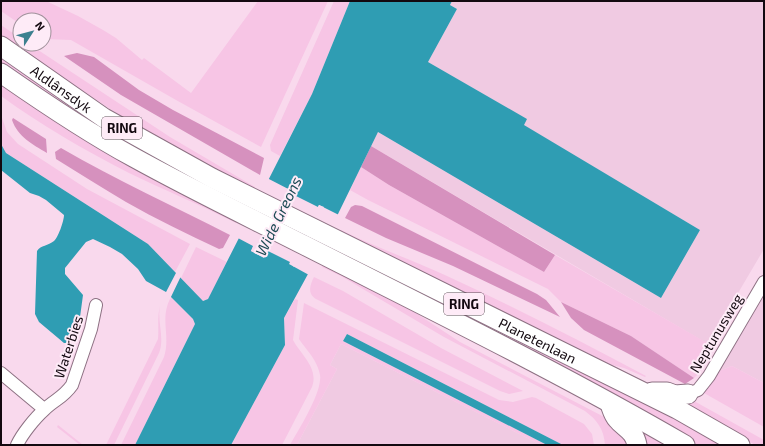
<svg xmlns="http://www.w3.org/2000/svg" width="765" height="446" font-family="'Exo 2',sans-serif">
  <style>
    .built { fill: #f0cae2 }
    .green { fill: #f7c5e5 }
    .forest { fill: #d691be }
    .water { fill: #2f9db3; fill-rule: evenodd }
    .pier { fill: #f9d9ed; fill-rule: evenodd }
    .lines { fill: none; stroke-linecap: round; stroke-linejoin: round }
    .minor-casing { stroke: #8d7183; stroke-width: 14 }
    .primary-casing { stroke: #8d7183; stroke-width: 21 }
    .minor { stroke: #fff; stroke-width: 12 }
    .primary { stroke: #fff; stroke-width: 19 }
    .labels { text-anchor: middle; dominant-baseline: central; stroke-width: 4; stroke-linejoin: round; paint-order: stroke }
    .shield { fill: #feebf7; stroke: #5a4d55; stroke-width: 1 }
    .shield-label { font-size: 13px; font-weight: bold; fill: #130910 }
    .street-label { font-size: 14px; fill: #130910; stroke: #feebf7 }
    .water-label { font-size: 15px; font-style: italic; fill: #1d4b55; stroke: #feebf7 }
  </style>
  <rect width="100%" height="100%" fill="#f9d9ed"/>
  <!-- built -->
  <path class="built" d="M 452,1 L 764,1 L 764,249 L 708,344 L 371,146 L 378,132 L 661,298 L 700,230 L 523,125 L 526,119 L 428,62 L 457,9 L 450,5 Z
    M 764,291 L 764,383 L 732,366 L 716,372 Z
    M 341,344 L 541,445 L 297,445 L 337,369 L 330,365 Z"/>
  <!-- green -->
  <path class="green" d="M 1,1 L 46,1 L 78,16 L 103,30 L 116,38 L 142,60 L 144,58 L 191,93 L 258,1 L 328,1 L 261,147 L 176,100 L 71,40 L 44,39 L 44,20 L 20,20 L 20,24 L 1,11 Z
    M 334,1 L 350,1 L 312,94 L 280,156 L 271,151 L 270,145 Z
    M 1,25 L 20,38 L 20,44 L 29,44 L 170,137 L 255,187 L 253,190 L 124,118 L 1,37 Z
    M 1,55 L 166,161 L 164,165 L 111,135 L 1,65 Z
    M 1,82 L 238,219 L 236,223 C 201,205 164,190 129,173 C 84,150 41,125 1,96 Z
    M 1,115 L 7,132 L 18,144 L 87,189 L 190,244 L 175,272 L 148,244 L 6,153 L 1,144 Z
    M 361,167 L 389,185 L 544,272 L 555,255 L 714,347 L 700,372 L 694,378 L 631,336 L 561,302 L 548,289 L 368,200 L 350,190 Z
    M 341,230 C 375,247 412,260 447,276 C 514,307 580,341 646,376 L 645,377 L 624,368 L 597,361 L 339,234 Z
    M 196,247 L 227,262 L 208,299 L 202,301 L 181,278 Z
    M 324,263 L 402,304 L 460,342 L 610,420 L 619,428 L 627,445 L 605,445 C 604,429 597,420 585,411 L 444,337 L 341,276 L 322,267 Z
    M 314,277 L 343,291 L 441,348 L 523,391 L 509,394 L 500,391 L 316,299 C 307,293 310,285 314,277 Z
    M 431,295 L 649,404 L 726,445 L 697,445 L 680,435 L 428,301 Z
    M 171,297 L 193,319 L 195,324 L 135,445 L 121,445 L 164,357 C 171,335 159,319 171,297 Z
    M 295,299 L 298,300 L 293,340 C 301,355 319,368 312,387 L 282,445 L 231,445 L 285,345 L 284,318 Z
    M 304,303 L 499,400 L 513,402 L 532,397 L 536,398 L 584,424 L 592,434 L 594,445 L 563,445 L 347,334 L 343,341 L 547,445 L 541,445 L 341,344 L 330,365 L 337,369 L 297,445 L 290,445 C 299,429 319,397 320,380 C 321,376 319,371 318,368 C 314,357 305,348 299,339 Z
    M 160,306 C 157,322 165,338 159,353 L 114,445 L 106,445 L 158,339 C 159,328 157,317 160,306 Z
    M 732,366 L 764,383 L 764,427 L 704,393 L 716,372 Z
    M 671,397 L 694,401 L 764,440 L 764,445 L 755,445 L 728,428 Z
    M 58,425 L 83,445 L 80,445 L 57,427 Z
    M 641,431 L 643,431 L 664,443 L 662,445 L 643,445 Z"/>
  <!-- forest -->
  <path class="forest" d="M 77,53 L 94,57 L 139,90 L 173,110 L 264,158 L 260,175 L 121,95 L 64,56 Z
    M 13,118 L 46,139 L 47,153 C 32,144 18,137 12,120 Z
    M 371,146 L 555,255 L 544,272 L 389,185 L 361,167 Z
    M 61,148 C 116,180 174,206 230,235 L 223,248 L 219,249 C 187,234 156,219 126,202 C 102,188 79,173 56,159 L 55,152 Z
    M 355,205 L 362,206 L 537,294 L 546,300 L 560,317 L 453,266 L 386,238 L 345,218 L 351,207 Z
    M 561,302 L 631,336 L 694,378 L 685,384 L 584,330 L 571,318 Z"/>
  <!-- water -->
  <path class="water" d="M 350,1 L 452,1 L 450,5 L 457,9 L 428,62 L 527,119 L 524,125 L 700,230 L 661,298 L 378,132 L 338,214 L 323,241 L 308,274 L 284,318 L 285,345 L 231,445 L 135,445 L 195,324 L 193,319 L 166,292 L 146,281 L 138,269 L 122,254 L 110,247 L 93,239 L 86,242 L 65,268 L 65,274 L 83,295 L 78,332 L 69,343 L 64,343 L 39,322 L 35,314 L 37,251 C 41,245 48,246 54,241 C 58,238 64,221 64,215 L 46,200 L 39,196 L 30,193 L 1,170 L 1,144 L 6,153 L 148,244 L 203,301 L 208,299 L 312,94 ZM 283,187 L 296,194 L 264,257 L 251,251 ZM 319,205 L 324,207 L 294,267 L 290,262 Z
    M 347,334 L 563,445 L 547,445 L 343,341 Z"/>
  <!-- pier -->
  <path class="pier" d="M 267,178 L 296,193 L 296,196 L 318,207 L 319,205 L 339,215 L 324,242 L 309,275 L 289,264 L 290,262 L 268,251 L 264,258 L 251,251 L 253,246 L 236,237 ZM 284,189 L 294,194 L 263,255 L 254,250 ZM 320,208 L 322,208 L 293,264 L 292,263 Z
    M 177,271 L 181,276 L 170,299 L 165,294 Z"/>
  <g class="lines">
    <defs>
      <path id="minor" d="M 1,373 L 44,409
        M 688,394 L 698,390 L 709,376 L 764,282
        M 17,445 C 22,434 35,418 44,410 C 54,400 63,398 72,385 L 91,329 L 96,305"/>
      <g id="primary">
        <path id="s1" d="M 1,46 L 104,118 L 212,178 L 677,409 L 740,445"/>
        <path d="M 1,73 C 44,103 87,132 133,157 C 189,188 247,216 304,245 C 432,310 561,373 685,445"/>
        <path d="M 652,392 L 667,392 L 675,395 L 688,394"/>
        <path d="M 611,407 C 612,410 614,416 617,419 C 625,429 634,430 637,445"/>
      </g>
    </defs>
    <!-- minor casing -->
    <use href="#minor" class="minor-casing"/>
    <!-- primary casing -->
    <use href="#primary" class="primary-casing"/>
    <!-- minor -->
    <use href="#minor" class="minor"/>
    <!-- primary -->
    <use href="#primary" class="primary"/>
  </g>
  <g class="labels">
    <!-- shield labels -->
    <g class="shield">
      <rect x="102" y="117" width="40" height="22" rx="3"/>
      <rect x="444" y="293" width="40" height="22" rx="3"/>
    </g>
    <g class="shield-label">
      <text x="122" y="128">RING</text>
      <text x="464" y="304">RING</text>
    </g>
    <!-- street labels -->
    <g class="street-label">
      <text stroke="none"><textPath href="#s1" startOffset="74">Aldlânsdyk</textPath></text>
      <text transform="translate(716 333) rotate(-59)">Neptunusweg</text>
      <text stroke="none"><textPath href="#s1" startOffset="613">Planetenlaan</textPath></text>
      <text transform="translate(68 347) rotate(-72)">Waterbies</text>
    </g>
    <!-- water labels -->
    <g class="water-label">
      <text transform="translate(278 216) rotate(-64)">Wide Greons</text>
    </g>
  </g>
  <!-- border -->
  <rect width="765" height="446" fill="none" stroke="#130910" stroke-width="4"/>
  <!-- north arrow -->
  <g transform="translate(32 32) rotate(54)"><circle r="19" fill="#feebf7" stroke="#a0919b"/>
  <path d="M0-3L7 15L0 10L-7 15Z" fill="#3c808f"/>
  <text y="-6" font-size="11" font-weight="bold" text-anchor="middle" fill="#130910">N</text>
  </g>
</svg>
